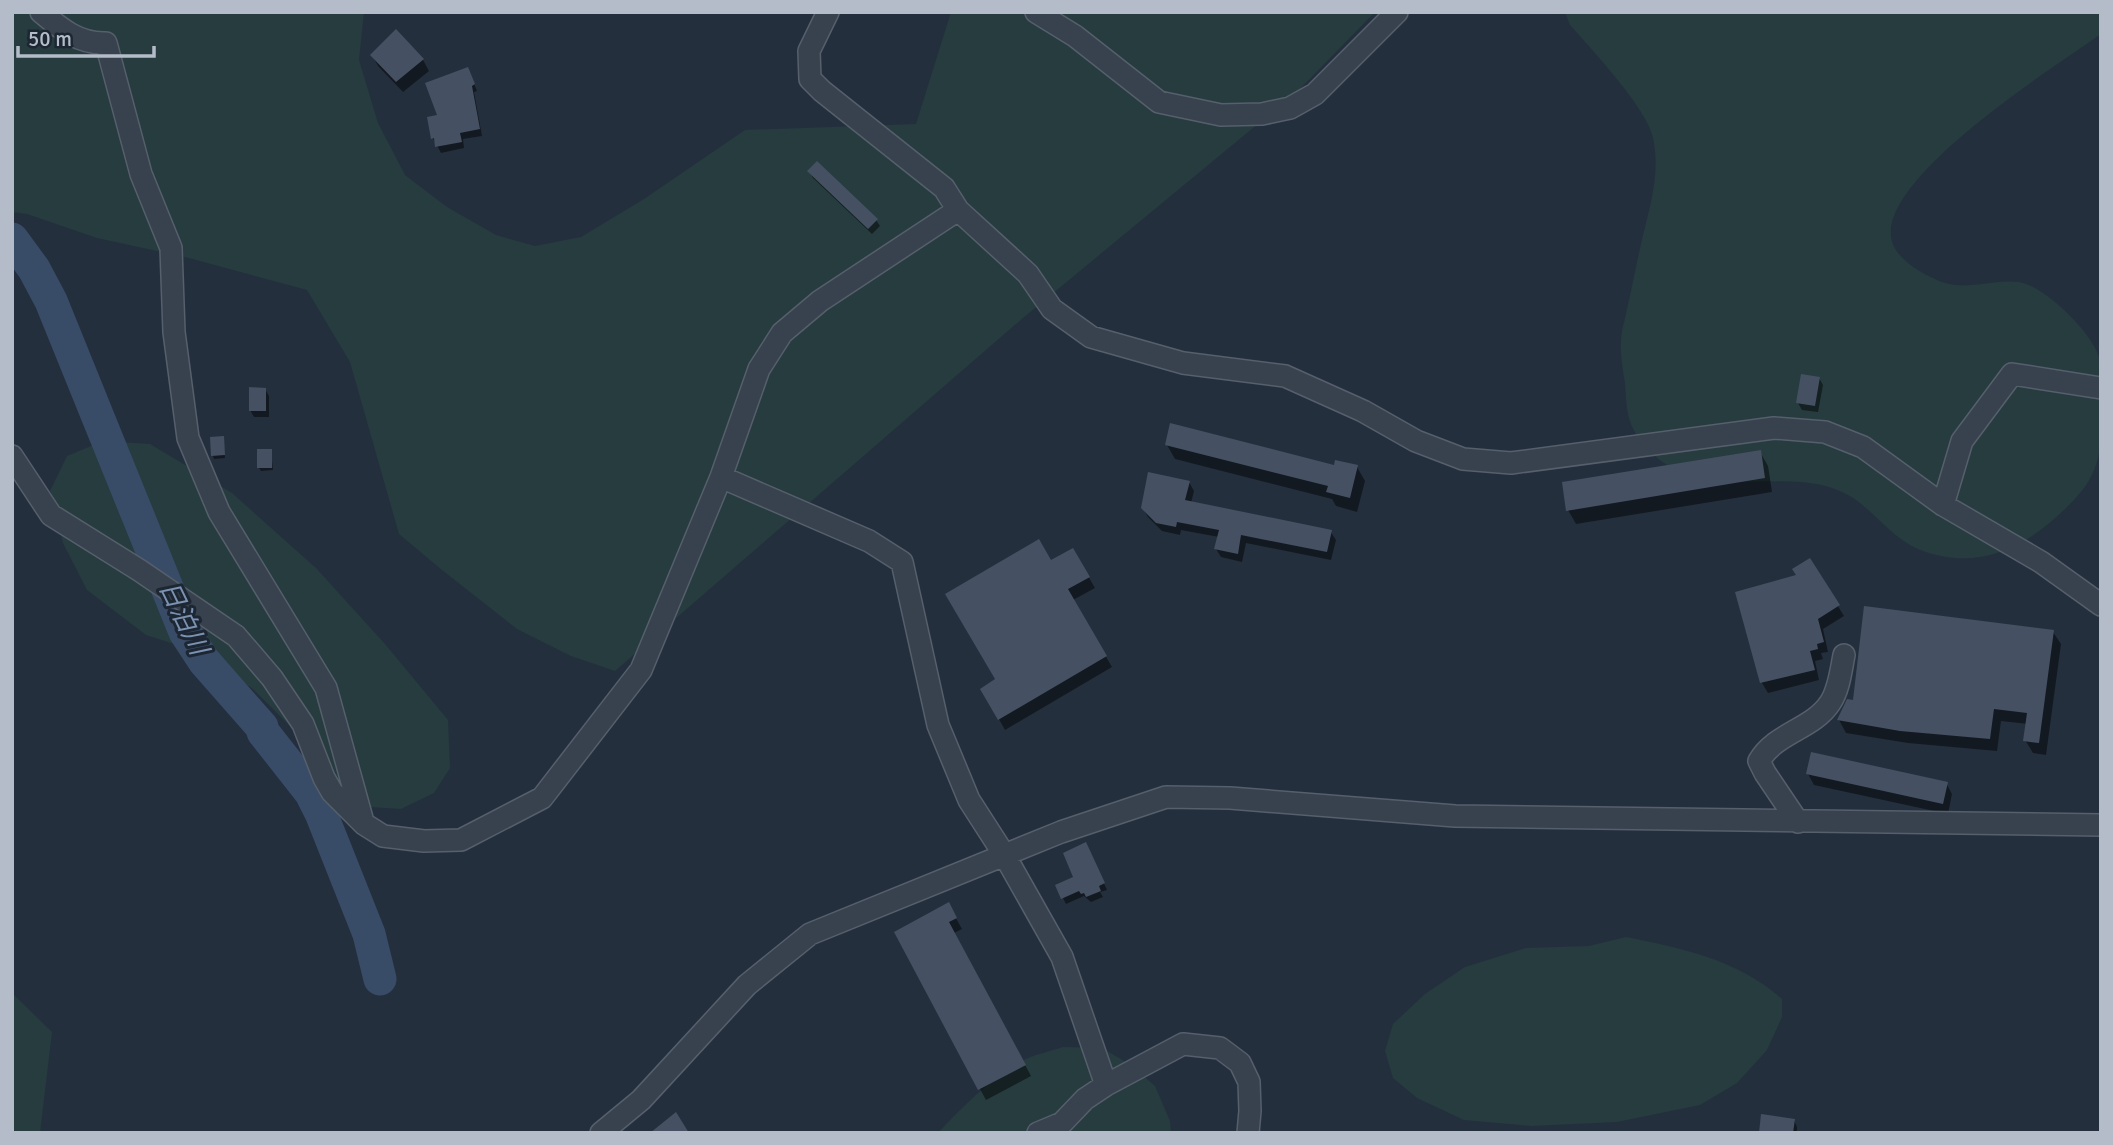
<svg xmlns="http://www.w3.org/2000/svg" width="2113" height="1145" font-family="Signika,'Noto Sans JP',sans-serif">
  <style>
    .green { fill: #263c3f }
    .shadow { fill: #0007 }
    .lines { fill: none; stroke-linecap: round; stroke-linejoin: round }
    .river { stroke: #394c67; stroke-width: 33 }
    .building { fill: #455162 }
    .street-casing { stroke: #565f6c; stroke-width: 24 }
    .street { stroke: #38414e; stroke-width: 21 }
    .labels { text-anchor: middle; dominant-baseline: central; stroke-width: 6; stroke-linejoin: round; paint-order: stroke }
    .water-label { font-size: 26px; font-style: italic; fill: #7c92b1; stroke: #1d2633 }
  </style>
  <rect width="100%" height="100%" fill="#242f3e"/>
  <!-- green -->
  <path class="green" d="M 12,12 L 364,12 L 359,60 L 378,123 L 405,175 L 447,207 L 496,235 L 535,246 L 581,237 L 644,199 L 745,130 L 916,124 L 951,12 L 1375,12 L 1299,90 L 1023,318 L 615,671 L 571,656 L 517,629 L 442,570 L 399,534 L 350,362 L 307,290 L 189,258 L 97,238 L 27,214 L 12,212 Z
    M 1565,12 L 2101,12 L 2101,34 C 2053,68 1885,174 1891,236 C 1893,259 1925,276 1945,283 C 1967,290 1995,279 2019,282 C 2045,286 2094,334 2100,360 C 2103,372 2101,388 2101,401 C 2101,448 2104,472 2067,507 C 2026,548 1976,573 1918,549 C 1895,539 1879,518 1860,503 C 1797,454 1709,513 1649,450 C 1627,427 1627,414 1625,383 C 1623,370 1620,355 1621,342 C 1621,331 1625,320 1627,309 C 1632,287 1636,266 1641,244 C 1649,209 1661,175 1653,138 C 1647,108 1592,50 1570,25 Z
    M 103,441 L 150,444 L 232,493 L 316,568 L 385,644 L 448,720 L 450,768 L 434,793 L 401,809 L 370,807 L 339,784 L 296,732 L 253,689 L 202,653 L 146,635 L 87,590 L 63,543 L 50,491 L 67,456 Z
    M 1626,937 C 1681,948 1739,960 1782,999 L 1782,1017 L 1767,1050 L 1737,1083 L 1700,1105 L 1617,1122 L 1532,1126 L 1464,1120 L 1417,1098 L 1393,1078 L 1385,1051 L 1393,1024 L 1425,994 L 1465,967 L 1526,948 L 1589,946 Z
    M 12,993 L 52,1032 L 40,1133 L 12,1133 Z
    M 1063,1047 L 1102,1048 L 1131,1065 L 1155,1086 L 1170,1121 L 1171,1133 L 938,1133 C 964,1105 992,1077 1026,1059 C 1037,1054 1051,1051 1063,1047 Z"/>
  <!-- shadow -->
  <path class="shadow" d="M 396,32 L 423,60 L 429,71 L 403,92 L 378,66 L 372,55 Z
    M 471,76 L 477,91 L 474,92 L 482,136 L 463,139 L 464,148 L 441,153 L 433,138 L 439,116 Z
    M 809,171 L 876,220 L 880,226 L 872,234 L 813,178 Z
    M 1819,378 L 1823,385 L 1818,412 L 1802,410 L 1798,403 Z
    M 265,389 L 269,396 L 269,417 L 254,417 L 250,410 Z
    M 223,438 L 225,458 L 214,459 L 213,456 Z
    M 1167,445 L 1335,467 L 1357,467 L 1365,481 L 1357,512 L 1336,506 L 1332,499 L 1175,459 Z
    M 271,451 L 273,470 L 261,471 L 259,468 Z
    M 1760,452 L 1768,466 L 1772,492 L 1576,524 L 1568,510 Z
    M 1189,482 L 1194,491 L 1191,503 L 1330,531 L 1336,540 L 1331,560 L 1246,543 L 1242,562 L 1221,557 L 1216,549 L 1219,537 L 1181,530 L 1180,535 L 1162,531 L 1148,517 L 1142,507 Z
    M 1073,550 L 1095,588 L 1073,600 L 1112,667 L 1005,730 L 982,689 L 998,680 L 1051,563 Z
    M 1810,561 L 1844,616 L 1823,629 L 1828,652 L 1821,653 L 1823,659 L 1815,661 L 1819,680 L 1768,693 L 1762,683 L 1737,593 L 1798,577 Z
    M 2053,632 L 2061,644 L 2046,755 L 2033,753 L 2025,740 L 2028,724 L 2001,721 L 1997,751 L 1908,743 L 1846,733 L 1839,720 L 1855,702 Z
    M 1808,774 L 1946,783 L 1952,794 L 1948,814 L 1814,785 Z
    M 1089,851 L 1107,890 L 1100,892 L 1103,897 L 1091,902 L 1084,896 L 1066,904 L 1063,898 Z
    M 948,904 L 962,929 L 954,933 L 1031,1076 L 986,1100 L 896,933 Z
    M 1794,1120 L 1797,1127 L 1797,1133 L 1761,1133 Z"/>
  <g class="lines">
    <!-- river -->
    <path class="river" d="M 12,239 L 34,269 L 51,301 L 185,632 L 204,661 L 262,727 L 263,732 L 311,793 L 321,813 L 369,934 L 380,979"/>
  </g>
  <!-- building -->
  <path class="building" d="M 396,29 L 424,59 L 396,82 L 370,55 Z
    M 468,67 L 475,84 L 472,86 L 480,129 L 460,133 L 462,142 L 435,147 L 434,138 L 431,139 L 427,117 L 437,115 L 425,83 Z
    M 817,161 L 878,219 L 868,229 L 807,171 Z
    M 1801,374 L 1820,377 L 1815,406 L 1796,403 Z
    M 249,387 L 266,388 L 266,411 L 249,411 Z
    M 1170,423 L 1334,465 L 1335,460 L 1358,465 L 1350,498 L 1326,492 L 1328,486 L 1165,445 Z
    M 224,436 L 225,455 L 211,456 L 210,437 Z
    M 257,449 L 272,449 L 272,468 L 257,468 Z
    M 1761,450 L 1765,478 L 1566,511 L 1562,482 Z
    M 1148,472 L 1190,481 L 1185,500 L 1332,530 L 1327,552 L 1241,535 L 1238,554 L 1214,549 L 1219,530 L 1177,522 L 1176,527 L 1156,523 L 1141,508 Z
    M 1039,539 L 1051,560 L 1073,548 L 1090,577 L 1068,589 L 1107,656 L 998,720 L 980,689 L 995,679 L 945,594 Z
    M 1810,558 L 1840,605 L 1818,619 L 1824,642 L 1817,644 L 1818,649 L 1810,651 L 1815,670 L 1760,683 L 1735,592 L 1796,575 L 1792,569 Z
    M 1864,606 L 2054,630 L 2039,743 L 2023,741 L 2027,713 L 1994,709 L 1990,739 L 1900,731 L 1837,720 L 1847,699 L 1853,700 Z
    M 1811,752 L 1948,782 L 1943,804 L 1806,774 Z
    M 1086,842 L 1105,883 L 1099,886 L 1101,891 L 1086,897 L 1084,893 L 1081,894 L 1079,891 L 1061,899 L 1055,885 L 1073,877 L 1063,853 Z
    M 949,902 L 957,918 L 949,922 L 1026,1065 L 978,1090 L 894,932 Z
    M 676,1112 L 689,1133 L 650,1133 Z
    M 1761,1114 L 1795,1119 L 1793,1133 L 1759,1133 Z"/>
  <g class="lines">
    <defs>
      <path id="street" d="M 41,12 C 61,29 79,44 106,43 L 141,174 L 171,248 L 174,332 L 188,438 L 219,512 L 326,688 L 363,822
        M 828,12 L 809,51 L 810,79 L 822,91 L 944,188 L 958,210 L 1028,274 L 1052,309 L 1091,337 L 1183,363 L 1285,376 L 1363,411 L 1416,441 L 1463,459 L 1511,463 L 1774,428 L 1825,432 L 1863,447 L 1943,505 L 2041,562 L 2101,605
        M 1036,12 L 1075,36 L 1159,102 L 1221,115 L 1262,114 L 1290,108 L 1315,94 L 1397,12
        M 12,456 L 51,515 L 139,570 L 236,636 L 272,678 L 303,724 L 324,778 L 332,792 L 364,824 L 383,836 L 424,841 L 461,840 L 542,798 L 641,670 L 721,477 L 759,369 L 782,333 L 820,301 L 958,210
        M 721,477 L 869,541 L 902,562 L 938,725 L 969,800 L 1005,856 L 1062,957 L 1106,1085
        M 1943,505 L 1962,441 L 2012,374 L 2101,388
        M 1798,822 L 1765,773 L 1759,761 C 1775,733 1813,729 1830,703 C 1839,690 1841,670 1844,655
        M 601,1133 L 641,1100 L 747,985 L 810,934 L 1061,832 L 1166,797 L 1230,798 L 1455,816 L 2101,825
        M 1038,1133 L 1062,1123 L 1085,1099 L 1106,1085 L 1183,1044 L 1220,1048 L 1240,1063 L 1249,1082 L 1250,1111 L 1248,1133"/>
    </defs>
    <!-- street casing -->
    <use href="#street" class="street-casing"/>
    <!-- street -->
    <use href="#street" class="street"/>
  </g>
  <g class="labels">
    <!-- water labels -->
    <g class="water-label">
      <text transform="translate(183 618) rotate(64)">日泊川</text>
    </g>
  </g>
  <!-- border -->
  <rect width="2113" height="1145" fill="none" stroke="#b4bcc9" stroke-width="28"/>
  <!-- scale -->
  <path d="M18 46v10h136v-10" fill="none" stroke="#b4bcc9" stroke-width="3.5"/>
  <text x="28" y="46" font-size="21" fill="#b4bcc9" stroke="#1d2633" stroke-width="5" paint-order="stroke">50 m</text>
</svg>
